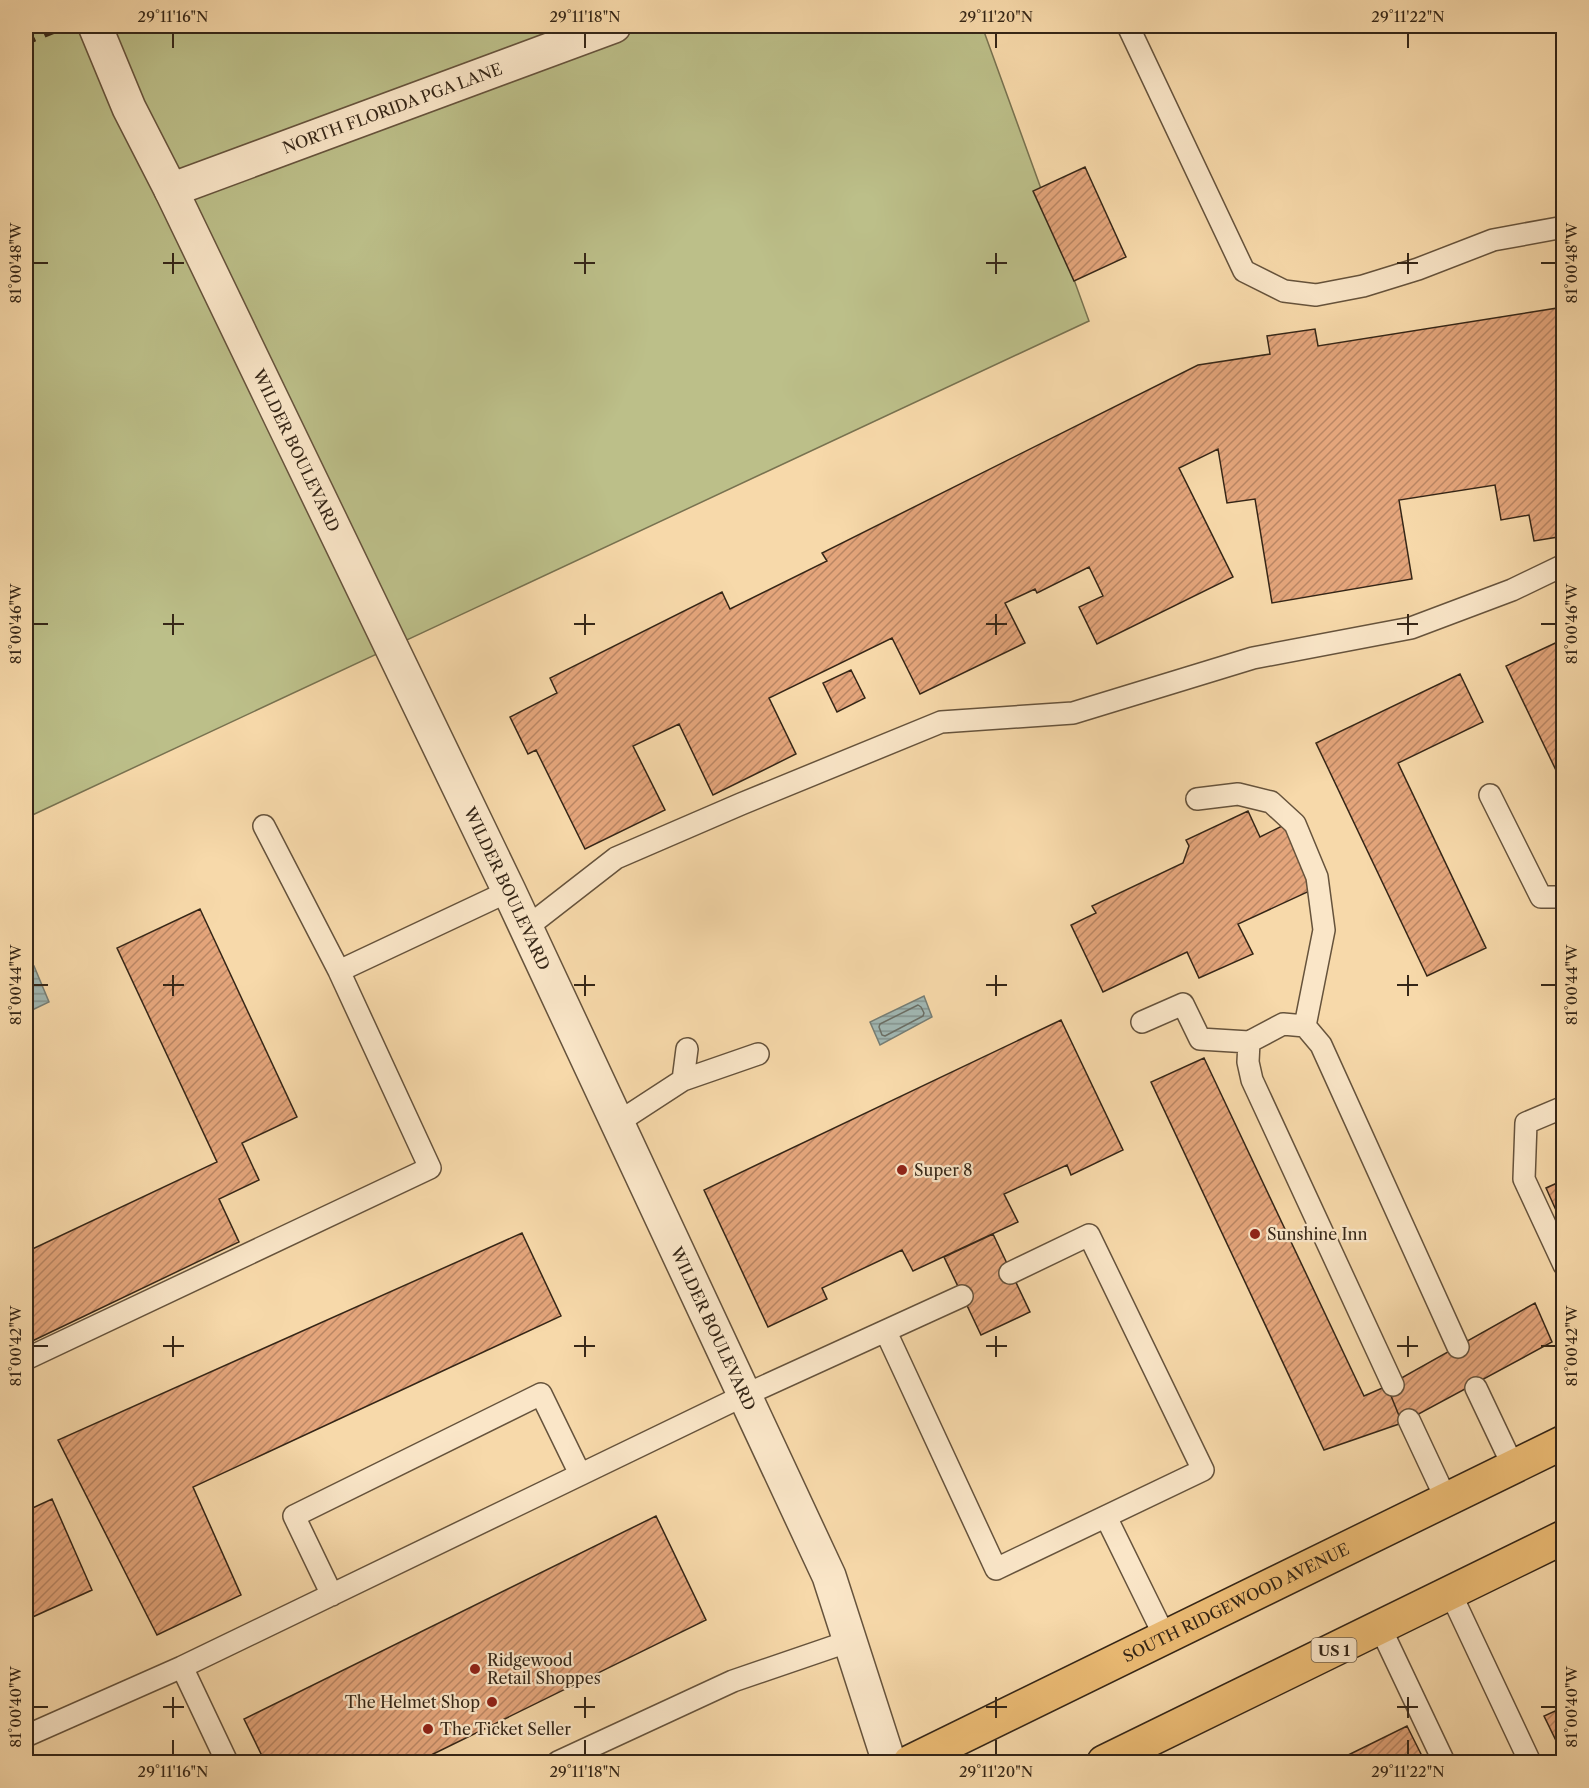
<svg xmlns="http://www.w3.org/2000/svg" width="1589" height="1788" font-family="'Libre Caslon Text',serif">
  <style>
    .green { fill: #bcbf89; stroke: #787250; stroke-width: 1.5 }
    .water { fill: url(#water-rules); stroke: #767e75; stroke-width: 1.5 }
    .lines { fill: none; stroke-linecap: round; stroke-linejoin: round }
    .shore { stroke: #6b6f66; stroke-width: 1.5 }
    .building { fill: url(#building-hatch); stroke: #352617; stroke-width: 1.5 }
    .service-casing { stroke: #66533c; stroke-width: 24 }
    .minor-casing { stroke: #66533c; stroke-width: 36 }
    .primary-casing { stroke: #352617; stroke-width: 36 }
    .service { stroke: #fae6c8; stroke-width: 21 }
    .minor { stroke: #fae6c8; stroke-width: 33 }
    .primary { stroke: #ecbc75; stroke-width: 33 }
    .rail { stroke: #352617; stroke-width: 4.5; stroke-dasharray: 10 10; stroke-linecap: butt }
    .ticks { fill: none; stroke: #352617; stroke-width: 2 }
    .poi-dot { fill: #8f2418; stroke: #fae6c8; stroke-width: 2 }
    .labels { text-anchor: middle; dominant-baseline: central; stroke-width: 4.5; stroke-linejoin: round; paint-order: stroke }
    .shield { fill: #fae6c8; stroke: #70604c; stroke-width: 1.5 }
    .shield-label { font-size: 15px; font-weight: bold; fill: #352617 }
    .street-label { font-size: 16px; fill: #352617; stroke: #fae6c8 }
    .poi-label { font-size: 16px; fill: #352617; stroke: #fae6c8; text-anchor: start }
    .neatline { fill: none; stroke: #352617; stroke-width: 2 }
    .ticks-label { font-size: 15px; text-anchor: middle; fill: #352617 }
  </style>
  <defs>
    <pattern id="water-rules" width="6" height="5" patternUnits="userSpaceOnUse" patternTransform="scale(1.5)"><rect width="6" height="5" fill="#a1b8b4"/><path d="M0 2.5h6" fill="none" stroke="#849591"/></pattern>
    <pattern id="building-hatch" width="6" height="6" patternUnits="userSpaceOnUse" patternTransform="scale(1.5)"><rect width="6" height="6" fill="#e4a57b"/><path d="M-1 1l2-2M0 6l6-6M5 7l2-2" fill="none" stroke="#ba8664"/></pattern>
  </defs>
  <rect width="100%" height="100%" fill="#f7d9aa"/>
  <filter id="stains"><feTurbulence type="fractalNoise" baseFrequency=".00333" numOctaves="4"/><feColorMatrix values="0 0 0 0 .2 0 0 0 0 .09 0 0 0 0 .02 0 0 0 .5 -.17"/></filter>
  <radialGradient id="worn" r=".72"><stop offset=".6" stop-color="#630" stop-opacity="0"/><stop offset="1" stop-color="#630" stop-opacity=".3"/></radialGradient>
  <!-- green -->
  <path class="green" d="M 26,26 L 982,26 L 1089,321 L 26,818 Z"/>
  <!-- water -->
  <path class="water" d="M 34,966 L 49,1002 L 26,1013 L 26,970 Z
    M 924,996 L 932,1017 L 880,1045 L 870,1022 Z"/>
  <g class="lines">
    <!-- shore -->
    <path class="shore" d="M 918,1005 L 921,1007 L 924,1013 L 923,1016 L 885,1036 L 882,1035 L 879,1027 L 880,1024 Z"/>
  </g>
  <!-- building -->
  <path class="building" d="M 1085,167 L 1126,257 L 1074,281 L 1033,191 Z
    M 1564,307 L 1564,536 L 1534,541 L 1529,515 L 1501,520 L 1495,485 L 1399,500 L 1412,579 L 1272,603 L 1255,499 L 1227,503 L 1218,449 L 1179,468 L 1233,577 L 1097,644 L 1079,607 L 1103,596 L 1089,567 L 1037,593 L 1035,589 L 1005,603 L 1025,643 L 920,694 L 892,638 L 769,698 L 796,754 L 713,795 L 679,724 L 633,746 L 665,810 L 585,849 L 536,750 L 528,754 L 510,717 L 557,693 L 550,678 L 722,592 L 730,609 L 827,561 L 822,553 L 1198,365 L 1270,354 L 1267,336 L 1315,329 L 1318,346 Z
    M 1564,639 L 1564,787 L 1506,666 Z
    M 851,670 L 865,698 L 837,712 L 823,683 Z
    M 1460,674 L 1483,722 L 1398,763 L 1486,948 L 1427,976 L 1316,743 Z
    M 1248,811 L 1260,837 L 1284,825 L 1314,889 L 1238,924 L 1253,954 L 1199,978 L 1187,952 L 1103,992 L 1071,925 L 1096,913 L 1092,906 L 1183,863 L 1189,846 L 1186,840 Z
    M 200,909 L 297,1117 L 242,1143 L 259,1180 L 219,1199 L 239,1242 L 26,1344 L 26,1252 L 217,1162 L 117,948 Z
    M 1061,1020 L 1123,1150 L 1071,1175 L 1067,1165 L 1004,1194 L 1018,1222 L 913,1271 L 902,1250 L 822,1288 L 827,1299 L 768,1327 L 704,1190 Z
    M 1204,1058 L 1364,1396 L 1387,1386 L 1402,1423 L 1324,1450 L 1151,1082 Z
    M 1564,1180 L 1564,1228 L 1546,1188 Z
    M 522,1233 L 561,1316 L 193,1487 L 241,1595 L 157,1635 L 58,1440 Z
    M 993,1234 L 1030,1312 L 981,1335 L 944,1257 Z
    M 1535,1303 L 1552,1342 L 1402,1423 L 1387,1386 Z
    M 52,1499 L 92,1590 L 26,1620 L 26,1511 Z
    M 656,1516 L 706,1620 L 417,1762 L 265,1762 L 244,1719 Z
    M 1564,1707 L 1564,1757 L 1544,1716 Z
    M 1407,1726 L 1425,1762 L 1334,1762 Z"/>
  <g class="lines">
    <defs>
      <path id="service" d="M 1128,26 L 1244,271 L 1284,291 L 1316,295 L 1363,286 L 1418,269 L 1493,240 L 1564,227
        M 1490,795 L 1541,897 L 1564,897
        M 1197,799 L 1238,794 L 1271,802 L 1295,824 L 1317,877 L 1324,930 L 1305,1026
        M 264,826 L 339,971
        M 526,928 L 616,858 L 741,804 L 941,722 L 1073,713 L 1253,658 L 1411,628 L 1512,590 L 1564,565
        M 1142,1022 L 1183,1004 L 1200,1039 L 1249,1042
        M 683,1080 L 687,1049
        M 1564,1107 L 1526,1123 L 1524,1179 L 1564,1265
        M 617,1123 L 683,1080 L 758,1054
        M 886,1332 L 996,1569 L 1203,1470 L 1089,1235 L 1010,1273
        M 26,1359 L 430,1168 L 339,971 L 509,891
        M 1393,1385 L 1252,1080 L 1248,1062 L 1249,1042 L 1283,1024 L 1305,1026 L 1321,1045 L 1458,1347
        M 1476,1388 L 1513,1466
        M 1409,1420 L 1446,1499
        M 1106,1517 L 1165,1637
        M 1450,1592 L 1530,1762
        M 332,1595 L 294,1516 L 541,1394 L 580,1474
        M 1380,1627 L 1444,1762
        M 26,1736 L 182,1667
        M 227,1762 L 182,1667 L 745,1395 L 962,1296
        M 558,1762 L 733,1681 L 850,1641"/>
      <g id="minor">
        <path id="s1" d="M 95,26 L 129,108 L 171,190 L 509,891 L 829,1576 L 889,1762"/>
        <path id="s2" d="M 171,190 L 614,26"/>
      </g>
      <g id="primary">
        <path id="s3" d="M 910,1762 L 1564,1442"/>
        <path d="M 1104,1762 L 1564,1537"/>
      </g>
    </defs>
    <!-- service casing -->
    <use href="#service" class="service-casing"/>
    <!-- minor casing -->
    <use href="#minor" class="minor-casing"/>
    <!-- primary casing -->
    <use href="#primary" class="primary-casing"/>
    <!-- service -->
    <use href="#service" class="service"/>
    <!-- minor -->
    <use href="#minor" class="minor"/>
    <!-- primary -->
    <use href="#primary" class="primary"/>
    <!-- rail -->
    <path class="rail" d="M 26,43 L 68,26"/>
  </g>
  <!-- ticks -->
  <path class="ticks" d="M 173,33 L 173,48M 585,33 L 585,48M 996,33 L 996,48M 1408,33 L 1408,48M 173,253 L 173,274M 585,253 L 585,274M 996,253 L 996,274M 1408,253 L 1408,274M 33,263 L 48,263M 163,263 L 184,263M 574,263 L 595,263M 986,263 L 1007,263M 1397,263 L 1418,263M 1541,263 L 1556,263M 173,614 L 173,635M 585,614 L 585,635M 996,614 L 996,635M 1408,614 L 1408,635M 33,624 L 48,624M 163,624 L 184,624M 574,624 L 595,624M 986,624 L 1007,624M 1397,624 L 1418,624M 1541,624 L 1556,624M 173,975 L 173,996M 585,975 L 585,996M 996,975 L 996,996M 1408,975 L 1408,996M 33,985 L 48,985M 163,985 L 184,985M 574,985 L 595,985M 986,985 L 1007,985M 1397,985 L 1418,985M 1541,985 L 1556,985M 173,1336 L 173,1357M 585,1336 L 585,1357M 996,1336 L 996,1357M 1408,1336 L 1408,1357M 33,1346 L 48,1346M 163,1346 L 184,1346M 574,1346 L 595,1346M 986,1346 L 1007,1346M 1397,1346 L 1418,1346M 1541,1346 L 1556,1346M 173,1697 L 173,1718M 585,1697 L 585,1718M 996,1697 L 996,1718M 1408,1697 L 1408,1718M 33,1707 L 48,1707M 163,1707 L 184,1707M 574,1707 L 595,1707M 986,1707 L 1007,1707M 1397,1707 L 1418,1707M 1541,1707 L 1556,1707M 173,1740 L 173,1755M 585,1740 L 585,1755M 996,1740 L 996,1755M 1408,1740 L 1408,1755"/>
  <!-- markers -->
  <g class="poi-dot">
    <circle cx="902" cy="1170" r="6"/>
    <circle cx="1255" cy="1234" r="6"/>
    <circle cx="475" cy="1669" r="6"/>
    <circle cx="492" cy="1702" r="6"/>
    <circle cx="428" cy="1729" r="6"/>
  </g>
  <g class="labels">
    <!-- shield labels -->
    <rect class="shield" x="1311.5" y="1638" width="45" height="24" rx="4.5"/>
    <g class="shield-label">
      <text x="1334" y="1650">US 1</text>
    </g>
    <!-- street labels -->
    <g class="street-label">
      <text stroke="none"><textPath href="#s2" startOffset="236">NORTH FLORIDA PGA LANE</textPath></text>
      <text stroke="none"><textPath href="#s1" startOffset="470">WILDER BOULEVARD</textPath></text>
      <text stroke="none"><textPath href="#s1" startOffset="956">WILDER BOULEVARD</textPath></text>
      <text stroke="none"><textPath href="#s1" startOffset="1442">WILDER BOULEVARD</textPath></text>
      <text stroke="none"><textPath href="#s3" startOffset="363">SOUTH RIDGEWOOD AVENUE</textPath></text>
    </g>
    <!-- poi labels -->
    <g class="poi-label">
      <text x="914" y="1170">Super 8</text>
      <text x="1267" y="1234">Sunshine Inn</text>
      <text x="487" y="1660">Ridgewood<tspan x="487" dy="18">Retail Shoppes</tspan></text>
      <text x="480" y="1702" text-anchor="end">The Helmet Shop</text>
      <text x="440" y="1729">The Ticket Seller</text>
    </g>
  </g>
  <!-- margin -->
  <rect width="1589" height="1788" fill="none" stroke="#f7d9aa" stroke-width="66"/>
  <rect x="33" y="33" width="1523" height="1722" class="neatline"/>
  <g class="ticks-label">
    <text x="173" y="22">29°11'16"N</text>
    <text x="585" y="22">29°11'18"N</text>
    <text x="996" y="22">29°11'20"N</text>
    <text x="1408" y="22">29°11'22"N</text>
    <text transform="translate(1572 263) rotate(-90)" y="5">81°00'48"W</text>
    <text transform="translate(16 263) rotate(-90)" y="5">81°00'48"W</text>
    <text transform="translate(1572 624) rotate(-90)" y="5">81°00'46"W</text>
    <text transform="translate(16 624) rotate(-90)" y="5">81°00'46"W</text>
    <text transform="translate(1572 985) rotate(-90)" y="5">81°00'44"W</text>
    <text transform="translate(16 985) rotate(-90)" y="5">81°00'44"W</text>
    <text transform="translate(1572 1346) rotate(-90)" y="5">81°00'42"W</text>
    <text transform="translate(16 1346) rotate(-90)" y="5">81°00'42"W</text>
    <text transform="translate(16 1707) rotate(-90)" y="5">81°00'40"W</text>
    <text transform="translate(1572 1707) rotate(-90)" y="5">81°00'40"W</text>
    <text x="173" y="1777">29°11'16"N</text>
    <text x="585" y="1777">29°11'18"N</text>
    <text x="996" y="1777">29°11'20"N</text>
    <text x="1408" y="1777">29°11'22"N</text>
  </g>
  <rect width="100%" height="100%" filter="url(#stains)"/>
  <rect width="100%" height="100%" fill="url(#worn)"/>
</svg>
